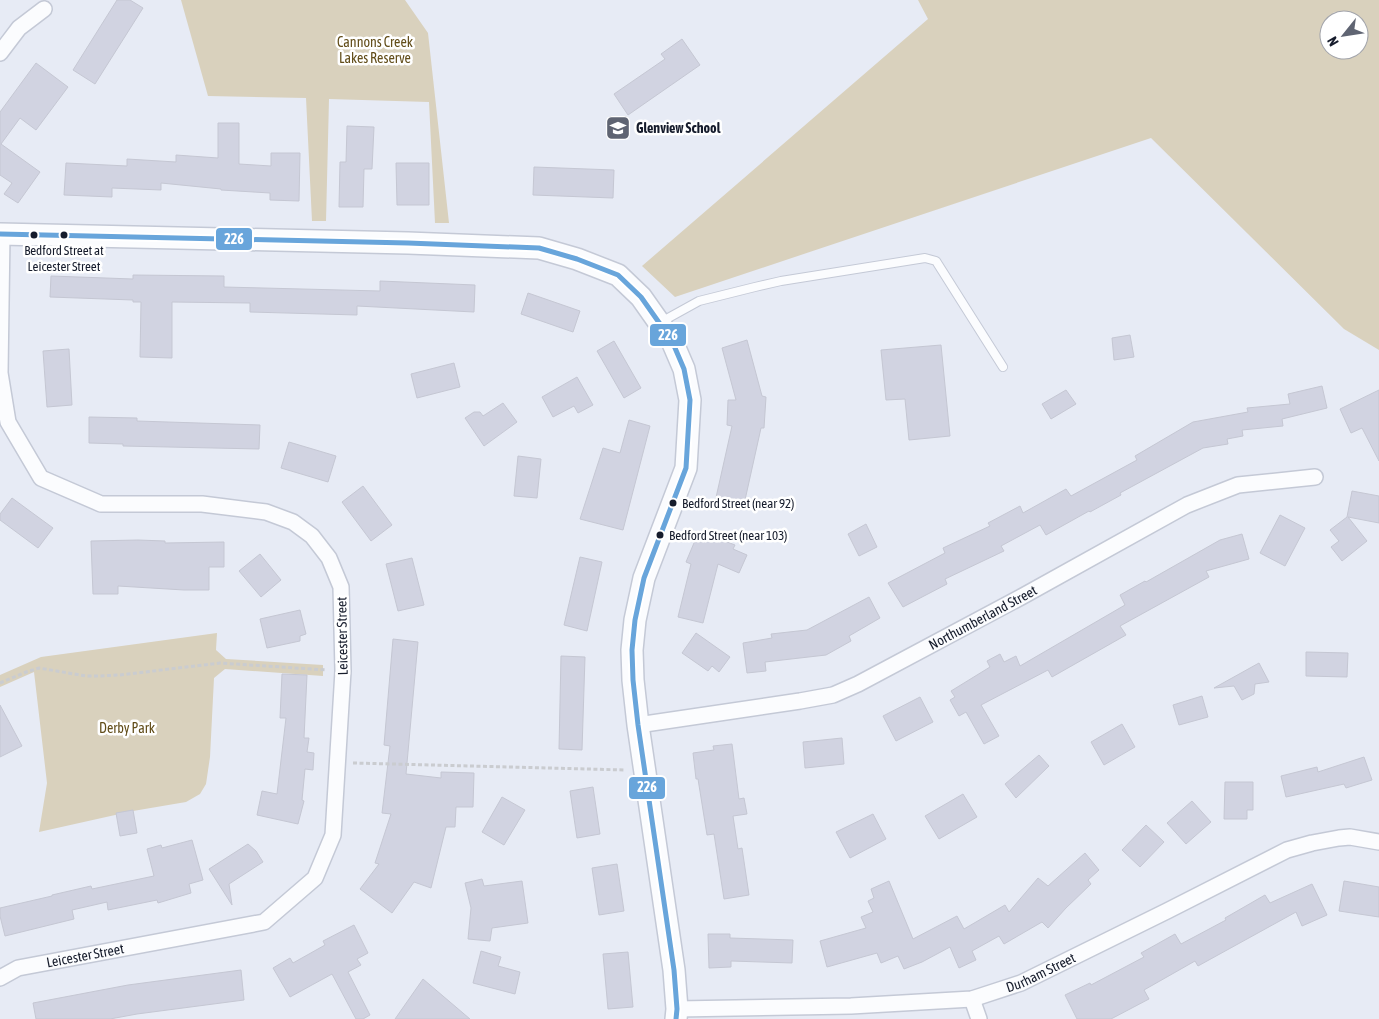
<svg xmlns="http://www.w3.org/2000/svg" width="1379" height="1019" font-family="'Asap Condensed',sans-serif">
  <style>
    .green { fill: #d9d1bd; fill-rule: evenodd }
    .building { fill: #d1d3e1; stroke: #c5c7d3 }
    .lines { fill: none; stroke-linecap: round; stroke-linejoin: round }
    .lane-casing { stroke: #c4c9d6; stroke-width: 10 }
    .street-casing { stroke: #c4c9d6; stroke-width: 18 }
    .secondary-casing { stroke: #c4c9d6; stroke-width: 24 }
    .path { stroke: #caccd0; stroke-width: 3; stroke-dasharray: 4 2.5; stroke-linecap: butt }
    .lane { stroke: #fbfcfe; stroke-width: 8 }
    .street { stroke: #fbfcfe; stroke-width: 15 }
    .secondary { stroke: #fbfcfe; stroke-width: 21 }
    .bus-1-casing { stroke: #fff; stroke-width: 9 }
    .bus-1 { stroke: #68a5db; stroke-width: 5 }
    .bus-dot { fill: #161c2c; stroke: #fff; stroke-width: 2 }
    .labels { text-anchor: middle; dominant-baseline: central; stroke-width: 5; stroke-linejoin: round; paint-order: stroke }
    .bus-label { font-size: 13px; fill: #161c2c; stroke: #fff; text-anchor: start }
    .park-label { font-size: 14px; fill: #624d19; stroke: #fff }
    .poi-label { font-size: 14px; font-weight: bold; fill: #161c2c; stroke: #fff; text-anchor: start }
    .street-label { font-size: 14px; fill: #161c2c; stroke: #fff }
    .line-badge { stroke: #fff; stroke-width: 2 }
    .badge-label { font-size: 14px; text-anchor: middle; font-weight: bold; fill: #fff }
  </style>
  <rect width="100%" height="100%" fill="#e7ebf5"/>
  <!-- green -->
  <path class="green" d="M 181,0 L 405,0 L 428,33 L 449,223 L 435,223 L 429,102 L 329,99 L 326,221 L 312,221 L 306,98 L 208,96 Z
    M 918,0 L 1379,0 L 1379,350 L 1344,329 L 1151,138 L 675,297 L 642,266 L 928,19 ZM 1329,20 L 1359,20 L 1359,50 L 1329,50 Z
    M 217,633 L 216,650 L 226,659 L 323,665 L 323,676 L 225,669 L 214,678 L 210,757 L 206,784 L 200,794 L 186,802 L 133,811 L 39,832 L 47,783 L 34,672 L 0,687 L 0,675 L 41,657 Z"/>
  <!-- building -->
  <path class="building" d="M 117,0 L 130,0 L 143,8 L 95,84 L 73,70 Z
    M 682,39 L 700,65 L 628,115 L 614,94 L 665,59 L 661,54 Z
    M 36,63 L 68,87 L 36,130 L 20,118 L 1,144 L 40,172 L 18,203 L 4,194 L 12,183 L 0,175 L 0,112 Z
    M 218,123 L 239,123 L 239,164 L 271,166 L 271,153 L 300,153 L 299,201 L 270,200 L 270,193 L 221,190 L 221,189 L 161,183 L 161,190 L 112,188 L 112,197 L 64,195 L 66,163 L 127,166 L 127,159 L 176,162 L 176,155 L 218,158 Z
    M 347,126 L 374,127 L 372,169 L 364,169 L 363,207 L 339,207 L 340,162 L 346,162 Z
    M 396,163 L 429,163 L 429,205 L 397,205 Z
    M 534,167 L 614,170 L 613,198 L 533,195 Z
    M 133,275 L 224,276 L 224,287 L 380,291 L 380,281 L 475,285 L 474,312 L 357,306 L 357,315 L 250,312 L 250,303 L 172,302 L 172,358 L 140,357 L 141,302 L 133,302 L 133,300 L 50,297 L 51,276 L 133,279 Z
    M 528,293 L 580,311 L 573,332 L 521,314 Z
    M 1130,335 L 1134,357 L 1114,360 L 1112,338 Z
    M 747,340 L 762,396 L 766,397 L 764,428 L 761,428 L 743,509 L 715,502 L 732,426 L 727,425 L 728,400 L 736,400 L 722,348 Z
    M 614,341 L 641,388 L 624,398 L 597,351 Z
    M 941,345 L 950,436 L 909,440 L 905,399 L 886,400 L 881,350 Z
    M 69,349 L 72,405 L 47,407 L 43,351 Z
    M 454,363 L 460,387 L 417,398 L 411,374 Z
    M 577,377 L 593,405 L 578,413 L 574,406 L 553,417 L 542,397 Z
    M 1322,386 L 1327,408 L 1282,419 L 1283,426 L 1242,430 L 1243,436 L 1227,439 L 1228,444 L 1203,448 L 1120,493 L 1121,495 L 1090,512 L 1089,511 L 1046,535 L 1040,525 L 1001,546 L 1004,551 L 945,579 L 947,584 L 903,607 L 888,583 L 945,553 L 943,548 L 990,526 L 988,523 L 1020,506 L 1023,513 L 1066,489 L 1071,496 L 1137,460 L 1135,456 L 1193,422 L 1248,412 L 1247,408 L 1290,404 L 1288,394 Z
    M 1066,390 L 1076,404 L 1051,419 L 1042,404 Z
    M 1379,390 L 1379,461 L 1362,428 L 1351,433 L 1340,409 Z
    M 503,403 L 517,422 L 484,446 L 465,418 L 474,412 L 480,412 L 483,416 Z
    M 89,417 L 137,418 L 137,421 L 260,425 L 259,449 L 123,446 L 123,444 L 89,443 Z
    M 629,420 L 650,426 L 623,530 L 580,519 L 603,448 L 620,453 Z
    M 289,442 L 336,456 L 328,482 L 281,468 Z
    M 518,456 L 541,459 L 537,498 L 514,496 Z
    M 363,486 L 392,525 L 371,541 L 342,502 Z
    M 1352,491 L 1379,496 L 1379,523 L 1348,517 L 1367,541 L 1342,561 L 1331,547 L 1339,541 L 1330,530 L 1347,517 Z
    M 12,498 L 53,528 L 38,548 L 0,520 L 0,514 Z
    M 1280,515 L 1305,528 L 1285,566 L 1260,553 Z
    M 866,524 L 877,547 L 859,556 L 848,534 Z
    M 699,531 L 735,545 L 733,549 L 747,555 L 739,573 L 718,564 L 703,623 L 678,617 L 691,564 L 686,562 Z
    M 1242,534 L 1249,559 L 1206,571 L 1209,577 L 1120,626 L 1126,635 L 1052,677 L 1048,670 L 981,705 L 999,736 L 984,744 L 966,712 L 959,716 L 950,700 L 955,697 L 951,691 L 990,667 L 987,661 L 1000,654 L 1004,662 L 1016,656 L 1020,666 L 1125,605 L 1120,595 L 1145,581 L 1146,582 L 1220,540 Z
    M 138,540 L 165,541 L 165,543 L 224,542 L 224,567 L 209,567 L 209,590 L 184,590 L 118,586 L 118,594 L 93,594 L 91,541 Z
    M 260,554 L 281,580 L 261,597 L 239,571 Z
    M 580,557 L 602,562 L 587,631 L 564,625 Z
    M 412,558 L 424,605 L 398,611 L 386,564 Z
    M 869,597 L 880,618 L 849,636 L 851,641 L 826,655 L 765,662 L 766,671 L 747,673 L 743,643 L 772,638 L 771,634 L 807,630 Z
    M 300,610 L 306,634 L 300,636 L 300,641 L 267,648 L 260,619 Z
    M 696,633 L 730,657 L 719,672 L 712,666 L 708,671 L 682,653 Z
    M 393,639 L 418,642 L 406,774 L 441,778 L 441,772 L 474,773 L 473,807 L 456,807 L 455,827 L 446,827 L 431,888 L 414,882 L 392,913 L 360,889 L 379,864 L 375,863 L 391,814 L 382,813 L 390,746 L 384,745 Z
    M 1306,652 L 1348,653 L 1347,677 L 1306,676 Z
    M 561,656 L 585,657 L 582,750 L 559,749 Z
    M 1259,663 L 1269,682 L 1255,684 L 1254,694 L 1242,700 L 1234,686 L 1214,688 Z
    M 282,674 L 307,675 L 304,738 L 309,738 L 307,752 L 314,753 L 313,770 L 305,769 L 302,800 L 304,801 L 298,824 L 257,815 L 262,791 L 277,794 L 286,718 L 280,718 Z
    M 1202,696 L 1208,717 L 1179,725 L 1173,705 Z
    M 920,697 L 933,722 L 896,741 L 883,716 Z
    M 0,705 L 22,746 L 0,757 Z
    M 1122,724 L 1135,747 L 1104,765 L 1091,742 Z
    M 842,738 L 844,764 L 805,768 L 803,742 Z
    M 732,744 L 739,799 L 744,798 L 747,814 L 733,816 L 738,849 L 742,848 L 749,895 L 724,899 L 714,834 L 707,835 L 698,779 L 696,779 L 693,753 L 714,750 L 713,746 Z
    M 1039,755 L 1049,766 L 1016,798 L 1005,784 Z
    M 1364,757 L 1372,780 L 1346,788 L 1344,784 L 1286,797 L 1281,776 L 1317,767 L 1318,772 Z
    M 1225,782 L 1253,782 L 1253,810 L 1247,810 L 1247,819 L 1224,819 Z
    M 593,787 L 600,834 L 577,838 L 570,791 Z
    M 963,794 L 977,817 L 939,839 L 925,816 Z
    M 502,797 L 525,810 L 504,845 L 482,832 Z
    M 1192,801 L 1211,822 L 1186,844 L 1167,823 Z
    M 133,810 L 137,833 L 120,836 L 116,813 Z
    M 873,814 L 886,839 L 850,858 L 836,832 Z
    M 1146,825 L 1164,842 L 1140,867 L 1122,850 Z
    M 192,840 L 203,880 L 189,884 L 191,893 L 158,903 L 157,900 L 108,910 L 107,902 L 72,910 L 74,919 L 5,936 L 0,916 L 0,908 L 52,896 L 52,895 L 91,886 L 92,889 L 154,876 L 147,849 L 161,845 L 162,848 Z
    M 248,844 L 256,851 L 263,862 L 229,884 L 232,905 L 209,869 Z
    M 1085,853 L 1099,870 L 1088,880 L 1091,884 L 1066,908 L 1048,928 L 1042,922 L 1004,944 L 999,936 L 972,951 L 976,960 L 959,968 L 950,947 L 922,962 L 904,969 L 898,956 L 881,963 L 877,953 L 827,967 L 820,941 L 866,928 L 861,917 L 873,912 L 868,901 L 874,898 L 871,889 L 889,881 L 913,939 L 957,916 L 964,929 L 1005,905 L 1009,912 L 1038,878 L 1048,886 Z
    M 617,864 L 624,911 L 599,915 L 592,868 Z
    M 482,879 L 484,886 L 522,881 L 528,923 L 492,928 L 490,941 L 468,939 L 471,908 L 465,883 Z
    M 1344,881 L 1379,887 L 1379,917 L 1339,911 Z
    M 1312,884 L 1327,915 L 1302,926 L 1296,912 L 1198,966 L 1195,961 L 1144,990 L 1149,999 L 1111,1019 L 1077,1019 L 1065,995 L 1090,983 L 1091,985 L 1144,957 L 1141,953 L 1175,934 L 1181,944 L 1226,920 L 1225,918 L 1265,895 L 1270,903 Z
    M 354,925 L 368,953 L 357,959 L 361,965 L 348,972 L 370,1015 L 363,1019 L 356,1019 L 332,974 L 290,997 L 273,968 L 290,958 L 293,963 L 325,945 L 323,941 Z
    M 708,934 L 730,934 L 730,938 L 793,940 L 792,963 L 731,961 L 731,967 L 709,968 Z
    M 481,951 L 501,957 L 498,966 L 520,972 L 515,994 L 473,983 Z
    M 628,952 L 633,1007 L 608,1009 L 603,954 Z
    M 241,970 L 244,1000 L 137,1014 L 110,1019 L 36,1019 L 33,1003 L 128,985 Z
    M 423,979 L 470,1019 L 395,1019 Z"/>
  <g class="lines">
    <defs>
      <path id="lane" d="M 661,322 L 699,301 L 755,287 L 781,281 L 925,258 L 936,261 L 1003,367"/>
      <g id="street">
        <path d="M 0,53 L 19,28 L 44,9"/>
        <path id="s1" d="M 638,725 L 800,701 L 833,695 L 858,684 L 1023,596 L 1187,505 L 1238,485 L 1315,477"/>
        <path id="s2" d="M 0,978 L 18,968 L 264,922 L 315,878 L 333,835 L 343,671 L 341,587 L 329,558 L 312,536 L 293,522 L 266,512 L 202,504 L 101,504 L 41,478 L 8,422 L 0,373 L 2,234"/>
        <path d="M 972,999 L 979,1019"/>
        <path id="s3" d="M 677,1009 L 851,1006 L 972,999 L 1021,983 L 1167,911 L 1287,850 L 1312,843 L 1339,838 L 1350,837 L 1379,842"/>
      </g>
      <path id="secondary" d="M 0,234 L 408,243 L 539,248 L 577,259 L 618,275 L 641,297 L 672,341 L 684,369 L 690,400 L 686,468 L 644,578 L 635,620 L 632,650 L 633,680 L 638,725 L 674,970 L 677,1009 L 676,1019"/>
    </defs>
    <!-- lane casing -->
    <use href="#lane" class="lane-casing"/>
    <!-- street casing -->
    <use href="#street" class="street-casing"/>
    <!-- secondary casing -->
    <use href="#secondary" class="secondary-casing"/>
    <!-- path -->
    <path class="path" d="M 0,683 L 26,672 L 39,668 L 86,676 L 98,676 L 120,675 L 220,663 L 327,670
      M 353,763 L 625,770"/>
    <!-- lane -->
    <use href="#lane" class="lane"/>
    <!-- street -->
    <use href="#street" class="street"/>
    <!-- secondary -->
    <use href="#secondary" class="secondary"/>
    <defs>
      <path id="bus-1" d="M 0,234 L 408,243 L 539,248 L 577,259 L 618,275 L 641,297 L 672,341 L 684,369 L 690,400 L 686,468 L 644,578 L 635,620 L 632,650 L 633,680 L 638,725 L 674,970 L 677,1009 L 676,1019"/>
    </defs>
    <!-- bus-1 casing -->
    <use href="#bus-1" class="bus-1-casing"/>
    <!-- bus-1 -->
    <use href="#bus-1" class="bus-1"/>
  </g>
  <!-- icons -->
  <defs>
    <symbol id="school-square" viewBox="-11 -11 22 22"><rect x="-9" y="-9" width="18" height="18" rx="4" fill="#5f6472" stroke="#fff"/><path d="M0-5L7-2L0 1L-7-2ZM-4 1L0 2.5L4 1V4Q0 6-4 4Z" fill="#fff"/></symbol>
  </defs>
  <g fill-rule="evenodd">
    <use href="#school-square" x="604" y="114" width="28" height="28"/>
  </g>
  <!-- markers -->
  <g class="bus-dot">
    <circle cx="34" cy="235" r="4.5"/>
    <circle cx="64" cy="235" r="4.5"/>
    <circle cx="673" cy="503" r="4.5"/>
    <circle cx="660" cy="535" r="4.5"/>
  </g>
  <g class="labels">
    <!-- bus labels -->
    <g class="bus-label">
      <text x="64" y="250" text-anchor="middle">Bedford Street at<tspan x="64" dy="16">Leicester Street</tspan></text>
      <text x="682" y="503">Bedford Street (near 92)</text>
      <text x="669" y="535">Bedford Street (near 103)</text>
    </g>
    <!-- park labels -->
    <g class="park-label">
      <text x="375" y="42">Cannons Creek<tspan x="375" dy="16">Lakes Reserve</tspan></text>
      <text x="127" y="728">Derby Park</text>
    </g>
    <!-- poi labels -->
    <g class="poi-label">
      <text x="636" y="128">Glenview School</text>
    </g>
    <!-- street labels -->
    <g class="street-label">
      <text stroke="none"><textPath href="#s1" startOffset="366">Northumberland Street</textPath></text>
      <text transform="translate(342 636) rotate(-91)">Leicester Street</text>
      <text stroke="none"><textPath href="#s2" startOffset="89">Leicester Street</textPath></text>
      <text stroke="none"><textPath href="#s3" startOffset="369">Durham Street</textPath></text>
    </g>
  </g>
  <g class="line-badge">
    <rect x="215" y="227" width="38" height="24" rx="5" fill="#68a5db"/>
    <rect x="649" y="323" width="38" height="24" rx="5" fill="#68a5db"/>
    <rect x="628" y="776" width="38" height="24" rx="5" fill="#68a5db"/>
  </g>
  <g class="badge-label">
    <text x="234" y="244">226</text>
    <text x="668" y="340">226</text>
    <text x="647" y="792">226</text>
  </g>
  <!-- north arrow -->
  <g transform="translate(1344 35) rotate(240)"><circle r="24" fill="#ffffff" stroke="#a2a4ab"/>
  <path d="M0-4L9 19L0 12L-9 19Z" fill="#5f6472"/>
  <text y="-8" font-size="14" font-weight="bold" text-anchor="middle" fill="#161c2c">N</text>
  </g>
</svg>
